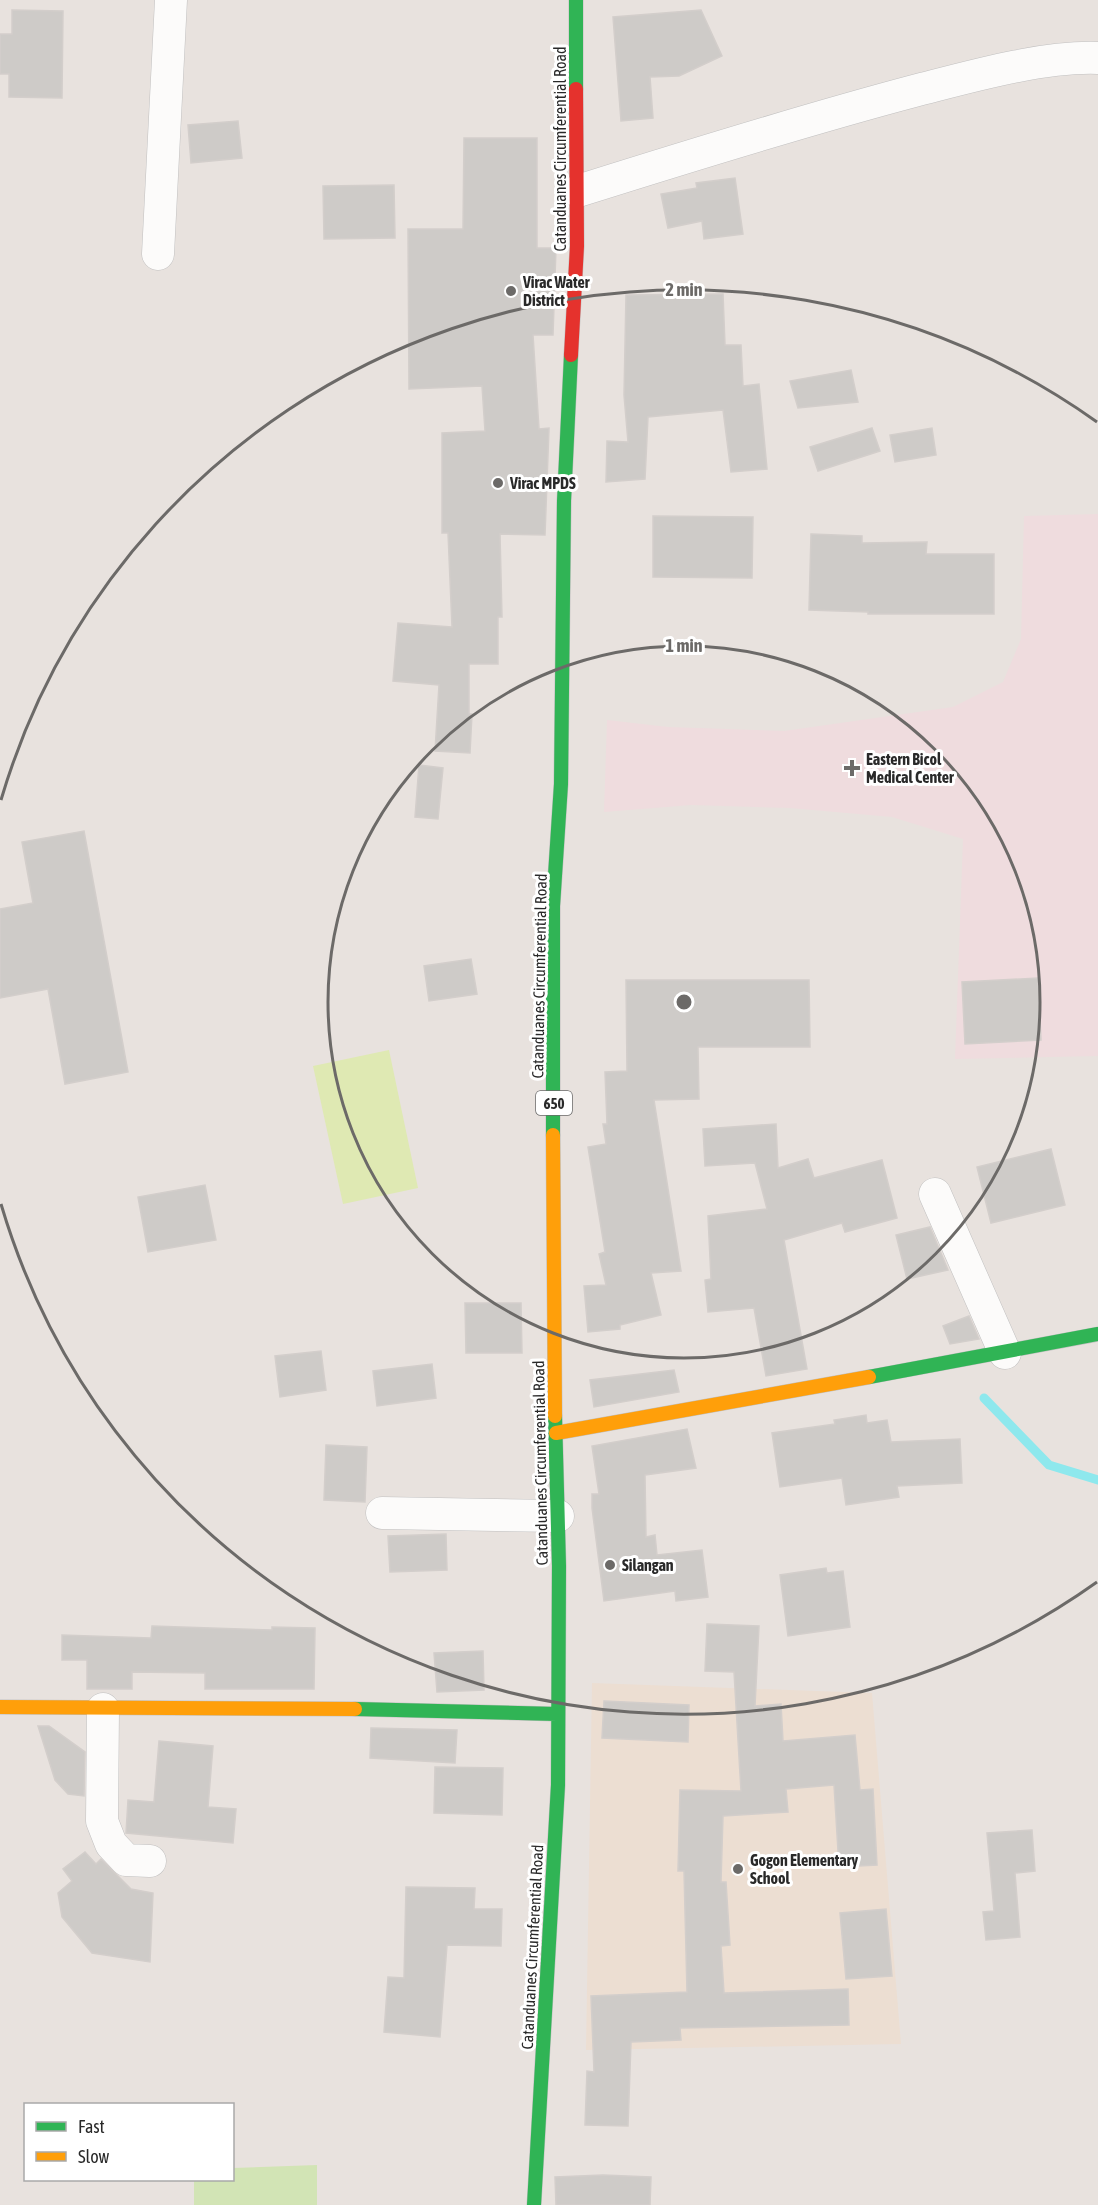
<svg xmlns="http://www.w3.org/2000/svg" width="1098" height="2205" font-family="'Asap Condensed',sans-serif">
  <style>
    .education { fill: #ecded2 }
    .medical { fill: #efdcde }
    .green { fill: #d2e4b5 }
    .pitch { fill: #dfe9b3 }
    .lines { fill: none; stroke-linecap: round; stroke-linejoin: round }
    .stream { stroke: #8ee8ed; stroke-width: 9 }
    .building { fill: #cecbc8; stroke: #d3cecb; stroke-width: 1.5 }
    .street-casing { stroke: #c1c0c0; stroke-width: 33 }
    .fast-casing { stroke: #c1c0c0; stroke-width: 15 }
    .slow-casing { stroke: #c1c0c0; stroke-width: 15 }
    .jam-casing { stroke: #c1c0c0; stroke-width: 15 }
    .street { stroke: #fcfbfa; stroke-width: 32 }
    .fast { stroke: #30b455; stroke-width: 14 }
    .slow { stroke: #ff9f0a; stroke-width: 14 }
    .jam { stroke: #e5322d; stroke-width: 14 }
    .ring { fill: none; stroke: #6c6a68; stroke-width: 3 }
    .poi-dot { fill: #6c6a68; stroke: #fff; stroke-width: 2 }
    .labels { text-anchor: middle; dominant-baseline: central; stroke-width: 6; stroke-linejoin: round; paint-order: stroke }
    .shield { fill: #fff; stroke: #696969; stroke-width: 1.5 }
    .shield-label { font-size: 15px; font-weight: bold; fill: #292929 }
    .street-label { font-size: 16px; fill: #292929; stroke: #fff }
    .poi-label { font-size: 16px; font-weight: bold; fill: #292929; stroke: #fff; text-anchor: start }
    .centre { fill: #6c6a68; stroke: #fff; stroke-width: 3 }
    .ring-label { font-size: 18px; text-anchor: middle; font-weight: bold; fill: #6c6a68; stroke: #fff; stroke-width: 6; stroke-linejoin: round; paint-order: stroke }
  </style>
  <rect width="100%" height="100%" fill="#e8e2de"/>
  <!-- education -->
  <path class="education" d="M 592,1683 L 872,1693 L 901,2044 L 586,2050 Z"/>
  <!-- medical -->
  <path class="medical" d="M 1098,514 L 1098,1056 L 955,1059 L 963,839 L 892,817 L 790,808 L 691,805 L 604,812 L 607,720 L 668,727 L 784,731 L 953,707 L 1003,682 L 1021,639 L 1024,516 Z"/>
  <!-- green -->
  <path class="green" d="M 317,2165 L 317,2205 L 194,2205 L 194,2180 L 232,2180 L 233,2168 Z"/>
  <!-- pitch -->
  <path class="pitch" d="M 389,1050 L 418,1188 L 343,1204 L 313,1066 Z"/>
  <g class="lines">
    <!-- stream -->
    <path class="stream" d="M 984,1398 L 1049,1465 L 1098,1480"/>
  </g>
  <!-- building -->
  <path class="building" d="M 12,10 L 63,11 L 62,98 L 9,97 L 9,74 L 0,74 L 0,34 L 12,34 Z
    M 701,10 L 722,56 L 679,76 L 650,77 L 653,118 L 621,121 L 613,17 Z
    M 238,121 L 242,158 L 191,163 L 188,125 Z
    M 464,138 L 537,138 L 537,248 L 556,248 L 553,335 L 533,335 L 539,429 L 549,428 L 545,535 L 500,534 L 502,617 L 498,617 L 498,664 L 469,664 L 469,714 L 472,714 L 470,753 L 435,751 L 439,685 L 393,681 L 398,623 L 452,627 L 448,533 L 442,533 L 442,433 L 485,431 L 482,386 L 409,389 L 408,229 L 463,229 Z
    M 735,178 L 743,234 L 704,239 L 702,221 L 668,228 L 661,194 L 697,188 L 696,183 Z
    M 394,185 L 395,238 L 324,239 L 323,186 Z
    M 723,294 L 725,345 L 741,345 L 743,386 L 759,384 L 767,469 L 731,472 L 723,410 L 648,417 L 645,479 L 606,482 L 607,441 L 628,442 L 624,395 L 626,295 Z
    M 851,370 L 858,402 L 798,408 L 790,381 Z
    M 872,428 L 880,451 L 818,471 L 810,447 Z
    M 932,428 L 936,455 L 895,462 L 890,435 Z
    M 653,516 L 753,517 L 752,578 L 653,577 Z
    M 811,534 L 862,536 L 862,543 L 927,542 L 926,554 L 994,554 L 994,614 L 868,614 L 868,612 L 809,610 Z
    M 419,765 L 443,768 L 438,819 L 415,817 Z
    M 84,831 L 128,1072 L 65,1084 L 48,989 L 0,998 L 0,909 L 33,903 L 22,842 Z
    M 471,959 L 477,994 L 429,1001 L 424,966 Z
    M 1038,978 L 1041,1040 L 965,1044 L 962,982 Z
    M 626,980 L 809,980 L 810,1047 L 698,1047 L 699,1099 L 654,1100 L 681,1271 L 651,1273 L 661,1315 L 620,1325 L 620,1329 L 588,1332 L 584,1286 L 606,1285 L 599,1254 L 605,1252 L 588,1147 L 606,1144 L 603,1124 L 607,1124 L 605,1072 L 627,1071 Z
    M 776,1124 L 778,1168 L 808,1159 L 814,1178 L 882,1160 L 897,1218 L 845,1232 L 842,1223 L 784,1240 L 807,1369 L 766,1376 L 754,1308 L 708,1312 L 705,1280 L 711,1279 L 708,1216 L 767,1209 L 755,1163 L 705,1166 L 703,1129 Z
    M 1051,1149 L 1065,1205 L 991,1223 L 977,1167 Z
    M 205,1185 L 216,1240 L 148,1252 L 138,1197 Z
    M 930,1227 L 948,1270 L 907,1279 L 896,1235 Z
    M 465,1303 L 521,1303 L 522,1353 L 466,1353 Z
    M 969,1316 L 979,1339 L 950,1344 L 943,1326 Z
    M 321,1351 L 326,1390 L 280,1397 L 275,1356 Z
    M 432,1364 L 436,1398 L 377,1406 L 373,1371 Z
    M 674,1370 L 679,1392 L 594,1407 L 590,1380 Z
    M 866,1415 L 867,1423 L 887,1420 L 891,1442 L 960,1439 L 962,1483 L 897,1486 L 899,1497 L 846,1505 L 842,1478 L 780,1487 L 772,1433 L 835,1424 L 834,1420 Z
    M 687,1429 L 696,1468 L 645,1475 L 646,1537 L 655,1535 L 657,1555 L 702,1550 L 708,1597 L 676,1601 L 675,1591 L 604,1601 L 592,1508 L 592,1494 L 599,1494 L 592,1446 Z
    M 326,1445 L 367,1447 L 365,1502 L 324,1500 Z
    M 446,1534 L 447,1570 L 390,1572 L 388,1536 Z
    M 826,1568 L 827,1573 L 843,1571 L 850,1627 L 788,1636 L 780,1575 Z
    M 707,1624 L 759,1626 L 755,1706 L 781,1704 L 783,1741 L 855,1735 L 860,1790 L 873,1789 L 877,1865 L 839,1867 L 834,1785 L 786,1789 L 788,1812 L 723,1816 L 721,1882 L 726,1882 L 730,1945 L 721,1946 L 724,1993 L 848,1989 L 849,2025 L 680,2028 L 681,2040 L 631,2042 L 628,2126 L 585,2125 L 587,2071 L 594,2072 L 591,1996 L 687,1992 L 684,1871 L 678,1871 L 680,1790 L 741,1791 L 734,1672 L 705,1671 Z
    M 152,1626 L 272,1630 L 272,1627 L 315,1628 L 314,1689 L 205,1689 L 205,1673 L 132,1672 L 132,1689 L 87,1689 L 87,1660 L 62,1660 L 62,1635 L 151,1638 Z
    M 483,1651 L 484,1690 L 437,1692 L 434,1653 Z
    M 604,1701 L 689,1705 L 688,1742 L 602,1738 Z
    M 38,1726 L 49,1726 L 85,1752 L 84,1796 L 68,1794 L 55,1780 Z
    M 371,1728 L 457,1730 L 455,1763 L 370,1758 Z
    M 159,1741 L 213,1746 L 208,1807 L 236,1809 L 233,1843 L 126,1833 L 128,1800 L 154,1802 Z
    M 435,1767 L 503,1768 L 502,1815 L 434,1813 Z
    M 1032,1830 L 1035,1871 L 1015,1873 L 1020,1937 L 986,1940 L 983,1912 L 994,1911 L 987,1833 Z
    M 85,1852 L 96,1864 L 101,1859 L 131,1889 L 153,1893 L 150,1962 L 92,1953 L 62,1917 L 58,1893 L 72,1881 L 63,1869 Z
    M 406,1887 L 475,1888 L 474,1909 L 502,1909 L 501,1946 L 447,1945 L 440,2037 L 384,2032 L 388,1977 L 404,1978 Z
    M 886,1909 L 892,1976 L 846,1979 L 840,1913 Z
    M 603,2175 L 651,2177 L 650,2205 L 556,2205 L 555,2177 Z"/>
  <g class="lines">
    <defs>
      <path id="street" d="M 578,191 C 689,156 801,121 914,91 C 969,77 1041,56 1098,58
        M 158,254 L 171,0
        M 935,1194 L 1005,1353
        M 382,1513 L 558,1516
        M 103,1709 L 102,1821 L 111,1844 L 126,1860 L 150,1861"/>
      <path id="fast" d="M 576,0 L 576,89
        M 553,1135 L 553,906 L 561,784 L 564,501 L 571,355
        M 869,1377 L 1098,1334
        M 355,1709 L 557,1714
        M 534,2205 L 558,1785 L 559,1566 L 555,1416"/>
      <path id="slow" d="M 553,1135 L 555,1416
        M 556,1433 L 869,1377
        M 0,1707 L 355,1709"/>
      <path id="jam" d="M 571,355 L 577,246 L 576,89"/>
    </defs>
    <!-- street casing -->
    <use href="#street" class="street-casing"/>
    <!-- fast casing -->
    <use href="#fast" class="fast-casing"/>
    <!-- slow casing -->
    <use href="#slow" class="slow-casing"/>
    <!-- jam casing -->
    <use href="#jam" class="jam-casing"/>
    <!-- street -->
    <use href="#street" class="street"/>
    <!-- fast -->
    <use href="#fast" class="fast"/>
    <!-- slow -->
    <use href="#slow" class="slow"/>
    <!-- jam -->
    <use href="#jam" class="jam"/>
  </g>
  <!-- distance rings -->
  <g class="ring">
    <circle cx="684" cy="1002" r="356"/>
    <path d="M1097 1582A712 712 0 0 1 1 1204M1 800A712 712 0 0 1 1097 422"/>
  </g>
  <!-- markers -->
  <g class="poi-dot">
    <circle cx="511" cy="291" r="6"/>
    <circle cx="498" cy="483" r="6"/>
    <path d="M849 759h6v6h6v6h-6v6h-6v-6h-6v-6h6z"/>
    <circle cx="610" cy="1565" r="6"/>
    <circle cx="738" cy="1869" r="6"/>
  </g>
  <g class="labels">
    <!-- shield labels -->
    <rect class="shield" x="536" y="1091" width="36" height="24" rx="4.5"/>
    <g class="shield-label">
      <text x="554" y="1103">650</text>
    </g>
    <!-- street labels -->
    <g class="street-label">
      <text transform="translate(560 149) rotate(-90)">Catanduanes Circumferential Road</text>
      <text transform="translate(539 976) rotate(-89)">Catanduanes Circumferential Road</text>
      <text transform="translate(540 1463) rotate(-91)">Catanduanes Circumferential Road</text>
      <text transform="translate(532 1947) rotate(-87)">Catanduanes Circumferential Road</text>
    </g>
    <!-- poi labels -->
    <g class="poi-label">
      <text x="523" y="282">Virac Water<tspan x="523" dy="18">District</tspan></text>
      <text x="510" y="483">Virac MPDS</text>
      <text x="866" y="759">Eastern Bicol<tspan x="866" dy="18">Medical Center</tspan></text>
      <text x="622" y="1565">Silangan</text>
      <text x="750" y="1860">Gogon Elementary<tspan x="750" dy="18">School</tspan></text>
    </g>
  </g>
  <circle cx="684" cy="1002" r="9" class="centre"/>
  <g class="ring-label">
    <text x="684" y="296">2 min</text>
    <text x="684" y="652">1 min</text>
  </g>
  <!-- legend -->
  <rect x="24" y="2103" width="210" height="78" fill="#ffffff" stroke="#a9a9a9" stroke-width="1.5"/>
  <rect x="36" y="2122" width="30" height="9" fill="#30b455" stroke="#a9a9a9" stroke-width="1.5"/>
  <text x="78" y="2133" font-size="18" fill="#292929">Fast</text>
  <rect x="36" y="2152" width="30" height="9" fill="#ff9f0a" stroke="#a9a9a9" stroke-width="1.5"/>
  <text x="78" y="2163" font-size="18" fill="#292929">Slow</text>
</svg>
